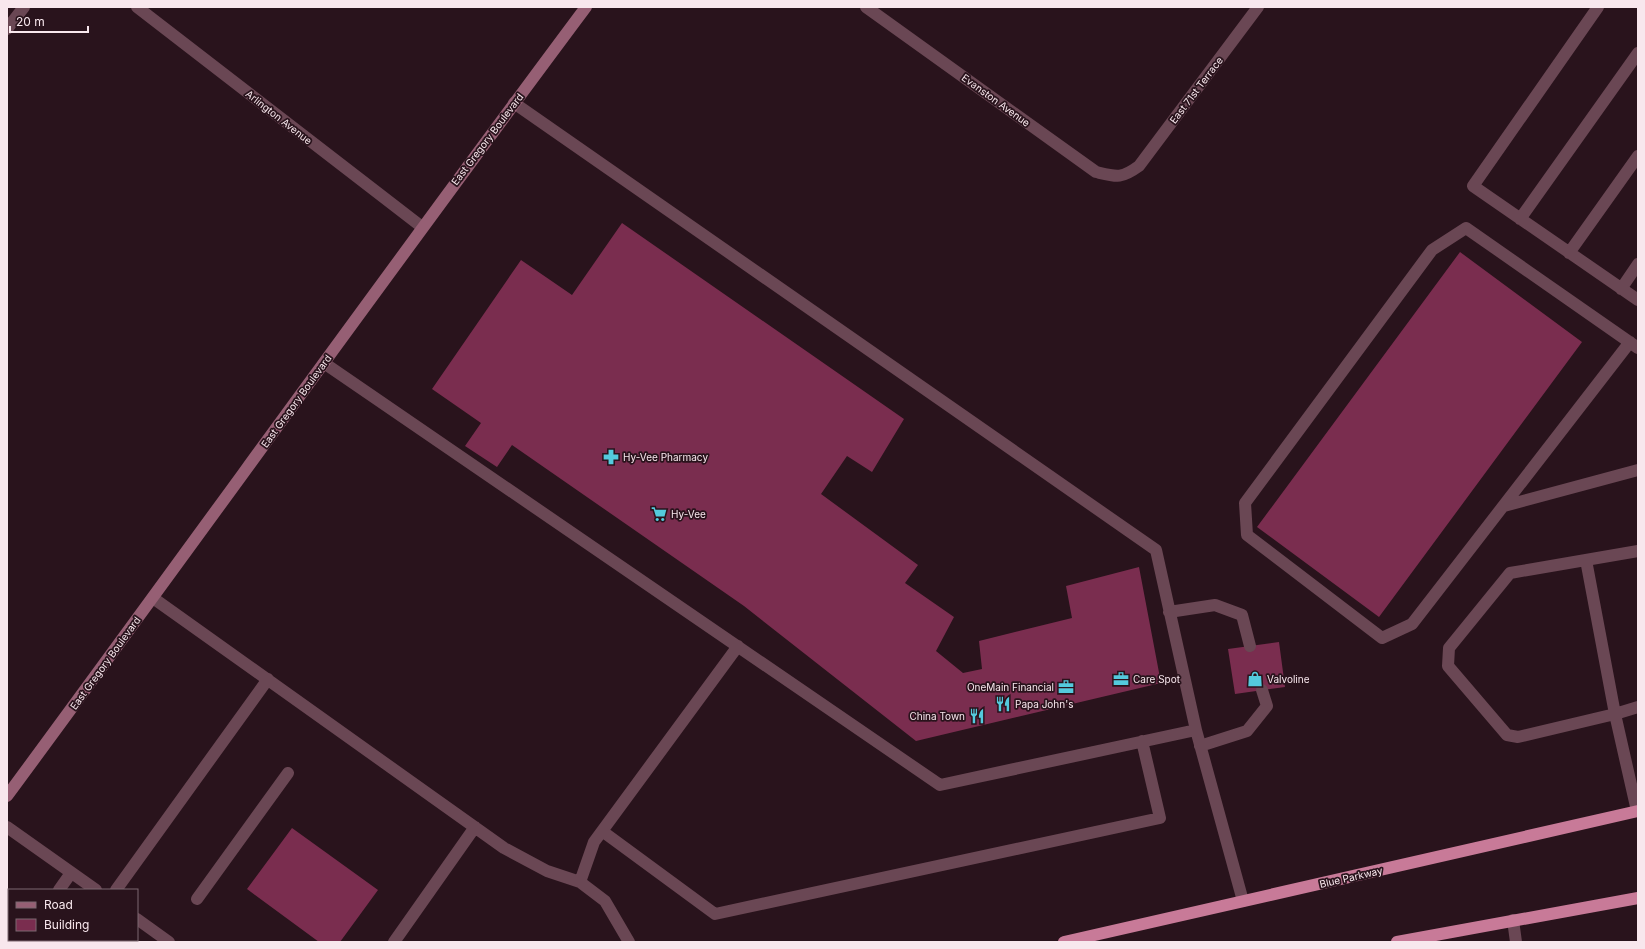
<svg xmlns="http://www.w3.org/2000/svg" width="1645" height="949" font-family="Inter,sans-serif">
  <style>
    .building { fill: #7a2d4f }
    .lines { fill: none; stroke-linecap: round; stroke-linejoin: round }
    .service { stroke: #6a4754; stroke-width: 12 }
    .minor { stroke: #6a4754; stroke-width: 12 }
    .secondary { stroke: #965f74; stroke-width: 12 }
    .trunk { stroke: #c87a98; stroke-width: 12 }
    .labels { text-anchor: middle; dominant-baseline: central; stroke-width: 3.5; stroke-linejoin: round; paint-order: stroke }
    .street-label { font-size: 10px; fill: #f8e7ed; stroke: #29131c }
    .poi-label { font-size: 10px; fill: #f8e7ed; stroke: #29131c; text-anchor: start }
  </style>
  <rect width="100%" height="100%" fill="#29131c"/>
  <!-- building -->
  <path class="building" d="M 622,223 L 904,419 L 872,472 L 847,456 L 821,494 L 918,565 L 905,583 L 954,617 L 936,651 L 963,673 L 982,669 L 979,641 L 1072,618 L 1066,586 L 1139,567 L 1161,683 L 916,741 L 744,606 L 512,445 L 497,467 L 465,446 L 481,423 L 432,389 L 521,260 L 572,295 Z
    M 1460,252 L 1582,342 L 1379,617 L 1257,527 Z
    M 1279,642 L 1285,687 L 1235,694 L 1228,649 Z
    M 292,828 L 378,890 L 340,942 L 319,942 L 247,889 Z"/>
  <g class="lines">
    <!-- service -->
    <path class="service" d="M 1598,7 L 1473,186 L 1638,300
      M 514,103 L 1156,550 L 1196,730
      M 1520,219 L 1638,53
      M 1569,253 L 1638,156
      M 1621,289 L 1638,264
      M 1630,342 L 1412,624 L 1382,638 L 1247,535 L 1245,503 L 1432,250 L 1466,228 L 1638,348
      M 324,363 L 940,785 L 1196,730 L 1243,901
      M 1504,506 L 1638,470
      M 1638,551 L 1510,573 L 1449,648 L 1448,666 L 1507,735 L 1518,737 L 1615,714 L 1638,707
      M 1586,560 L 1615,714 L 1637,811
      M 153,598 L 504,848 L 547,871 L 580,882 L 605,901 L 629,942
      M 1169,612 L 1215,605 L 1242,615 L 1250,646
      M 1200,746 L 1247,731 L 1267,706 L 1262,690
      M 7,827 L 96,890
      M 602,831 L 715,914 L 1160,818 L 1142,741
      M 580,882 L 594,842 L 738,646
      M 59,890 L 71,873
      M 116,890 L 268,679
      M 197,899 L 288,773
      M 137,919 L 169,942
      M 1513,920 L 1516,942
      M 7,931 L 9,931
      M 39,940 L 41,942
      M 394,942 L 475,827"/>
    <!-- minor -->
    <path class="minor" d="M 137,7 L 422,227
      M 866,7 L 1096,172 C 1117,177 1121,179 1139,166 L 1258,7
      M 7,29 L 24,7"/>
    <!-- secondary -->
    <path class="secondary" d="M 7,796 C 201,533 391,268 586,7"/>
    <!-- trunk -->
    <path class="trunk" d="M 1064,942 L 1638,811
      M 1397,942 L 1638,898"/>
  </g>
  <!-- icons -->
  <defs>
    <symbol id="pharmacy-bare" viewBox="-9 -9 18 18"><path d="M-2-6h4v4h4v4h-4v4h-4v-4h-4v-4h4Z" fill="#54cadd" stroke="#29131c" stroke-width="2.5" paint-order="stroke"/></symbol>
    <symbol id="supermarket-bare" viewBox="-9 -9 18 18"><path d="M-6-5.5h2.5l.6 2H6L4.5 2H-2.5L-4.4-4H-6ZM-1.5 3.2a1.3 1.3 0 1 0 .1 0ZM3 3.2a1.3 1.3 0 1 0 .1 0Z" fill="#54cadd" stroke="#29131c" stroke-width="2.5" paint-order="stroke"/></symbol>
    <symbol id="office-bare" viewBox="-9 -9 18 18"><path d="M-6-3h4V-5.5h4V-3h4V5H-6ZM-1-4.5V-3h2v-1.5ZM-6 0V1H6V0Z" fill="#54cadd" stroke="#29131c" stroke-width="2.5" paint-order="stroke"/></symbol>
    <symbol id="shop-bare" viewBox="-9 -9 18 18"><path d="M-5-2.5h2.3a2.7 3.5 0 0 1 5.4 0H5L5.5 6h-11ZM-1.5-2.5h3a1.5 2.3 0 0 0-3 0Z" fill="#54cadd" stroke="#29131c" stroke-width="2.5" paint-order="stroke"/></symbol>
    <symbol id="restaurant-bare" viewBox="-9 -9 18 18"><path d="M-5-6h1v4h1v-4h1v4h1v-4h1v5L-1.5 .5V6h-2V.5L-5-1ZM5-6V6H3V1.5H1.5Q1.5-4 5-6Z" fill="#54cadd" stroke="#29131c" stroke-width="2.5" paint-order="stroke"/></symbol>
  </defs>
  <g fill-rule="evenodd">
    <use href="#pharmacy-bare" x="600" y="446" width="22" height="22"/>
    <use href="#supermarket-bare" x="648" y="503" width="22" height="22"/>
    <use href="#office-bare" x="1110" y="668" width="22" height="22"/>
    <use href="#shop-bare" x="1244" y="668" width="22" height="22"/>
    <use href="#office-bare" x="1055" y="676" width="22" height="22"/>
    <use href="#restaurant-bare" x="992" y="693" width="22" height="22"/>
    <use href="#restaurant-bare" x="966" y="705" width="22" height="22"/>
  </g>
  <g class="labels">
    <!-- street labels -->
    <g class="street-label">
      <text transform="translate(1196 90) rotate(-53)">East 71st Terrace</text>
      <text transform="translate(996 100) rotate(36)">Evanston Avenue</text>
      <text transform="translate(279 117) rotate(38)">Arlington Avenue</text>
      <text transform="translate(487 139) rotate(-53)">East Gregory Boulevard</text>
      <text transform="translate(296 401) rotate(-54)">East Gregory Boulevard</text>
      <text transform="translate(105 663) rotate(-54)">East Gregory Boulevard</text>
      <text transform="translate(1351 877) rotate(-13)">Blue Parkway</text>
    </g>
    <!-- poi labels -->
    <g class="poi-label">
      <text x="623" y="457">Hy-Vee Pharmacy</text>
      <text x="671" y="514">Hy-Vee</text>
      <text x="1133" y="679">Care Spot</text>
      <text x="1267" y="679">Valvoline</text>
      <text x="1054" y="687" text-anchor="end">OneMain Financial</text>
      <text x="1015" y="704">Papa John's</text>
      <text x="965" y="716" text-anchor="end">China Town</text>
    </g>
  </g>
  <!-- border -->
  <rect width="1645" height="949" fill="none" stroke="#f8e7ed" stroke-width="16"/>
  <!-- legend -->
  <rect x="8" y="889" width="130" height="52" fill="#29131c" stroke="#7c6870"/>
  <rect x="16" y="902" width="20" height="6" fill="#965f74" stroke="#7c6870"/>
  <text x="44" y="909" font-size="12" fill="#f8e7ed">Road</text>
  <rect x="16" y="919" width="20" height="12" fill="#7a2d4f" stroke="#7c6870"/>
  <text x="44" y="929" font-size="12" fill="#f8e7ed">Building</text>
  <!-- scale -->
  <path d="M10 26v6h78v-6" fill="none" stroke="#f8e7ed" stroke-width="2"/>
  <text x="16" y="26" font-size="12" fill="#f8e7ed" stroke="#29131c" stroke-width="3" paint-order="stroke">20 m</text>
</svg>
